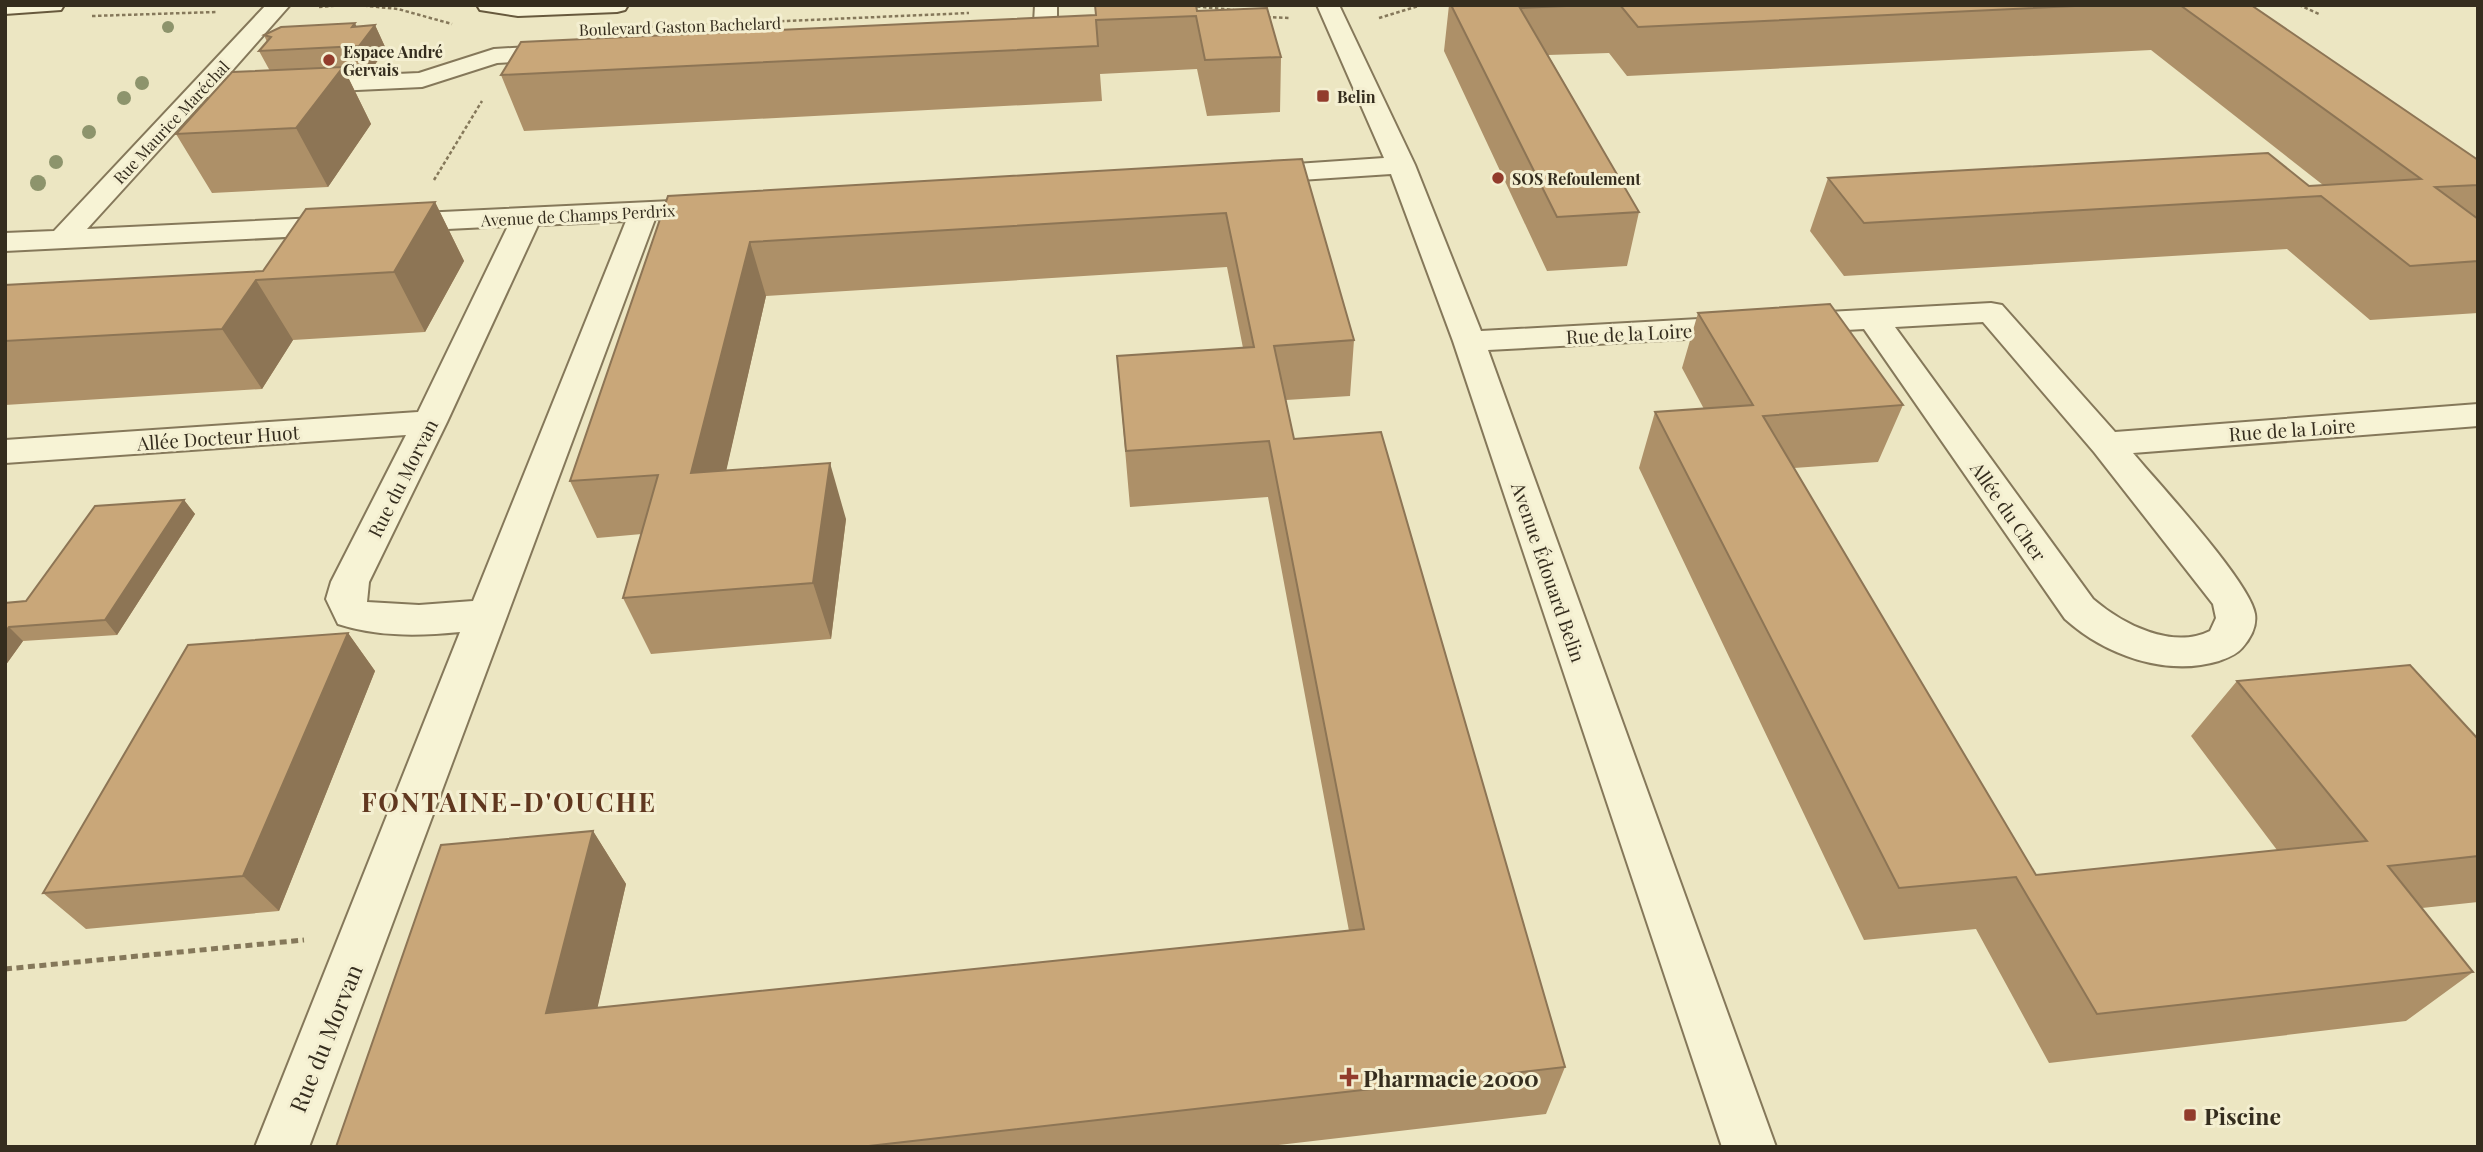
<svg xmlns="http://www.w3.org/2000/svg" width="2483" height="1152" font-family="'Playfair Display',serif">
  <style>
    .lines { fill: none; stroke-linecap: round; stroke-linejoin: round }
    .street-casing { stroke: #85785a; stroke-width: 4 }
    .secondary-casing { stroke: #67593d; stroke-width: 4 }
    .path-far1 { stroke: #85785a; stroke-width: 2.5; stroke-dasharray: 3.5 2.5; stroke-linecap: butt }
    .path { stroke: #85785a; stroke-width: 5; stroke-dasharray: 7 4.5; stroke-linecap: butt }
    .street { fill: #f7f3d5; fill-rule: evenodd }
    .secondary { fill: #f7f3d5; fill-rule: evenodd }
    .tree { fill: #8d946c }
    .wall { fill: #ad9068 }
    .shaded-wall { fill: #8d7555 }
    .building { fill: #c9a779; stroke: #8d7555; stroke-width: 2 }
    .poi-dot { fill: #923c2c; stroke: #f4efd1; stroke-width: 2.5 }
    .labels { text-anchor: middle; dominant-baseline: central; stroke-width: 6; stroke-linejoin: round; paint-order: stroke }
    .far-street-label { font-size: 16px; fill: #352d1e; stroke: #f4efd1 }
    .far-poi-label { font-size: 16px; font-weight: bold; fill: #352d1e; stroke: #f4efd1; text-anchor: start }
    .street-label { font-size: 19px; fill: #352d1e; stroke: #f4efd1 }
    .near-street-label { font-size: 23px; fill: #352d1e; stroke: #f4efd1 }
    .near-poi-label { font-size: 23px; font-weight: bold; fill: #352d1e; stroke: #f4efd1; text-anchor: start }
    .district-label { font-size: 26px; font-weight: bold; letter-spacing: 2px; fill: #60371f; stroke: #f4efd1 }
  </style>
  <rect width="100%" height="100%" fill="#ece6c2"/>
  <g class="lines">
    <defs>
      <path id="street" d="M 266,5 L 290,5 L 222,82 L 419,73 L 494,49 L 566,45 L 575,47 L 578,52 L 575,57 L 566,59 L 497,63 L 422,87 L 207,97 L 87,229 L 714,199 L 724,202 L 728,208 L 724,214 L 655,219 L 309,1147 L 255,1147 L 460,632 C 419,636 378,637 338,624 L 326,599 L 331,582 L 406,435 L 5,463 L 5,440 L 418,412 L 508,226 L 5,251 L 5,233 L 54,231 ZM 626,221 L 473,601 L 419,605 L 367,602 L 369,582 L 447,422 L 538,225 Z
        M 1035,5 L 1057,5 L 1057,29 L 1053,34 L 1004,38 L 996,36 L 992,31 L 996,26 L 1034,23 Z
        M 1317,5 L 1339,5 L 1415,165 L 1481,331 L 1991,303 L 2002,305 L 2115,432 L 2478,404 L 2478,426 L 2133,453 C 2159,484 2250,582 2255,614 C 2257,627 2250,639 2242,648 C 2236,655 2227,658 2219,661 C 2166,677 2105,655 2065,619 L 1864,329 L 1488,350 L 1776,1147 L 1722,1147 L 1453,341 L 1391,174 L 1253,183 L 1243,181 L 1239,175 L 1243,169 L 1253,167 L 1384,158 ZM 1983,322 L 2094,452 L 2213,604 L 2216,618 L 2210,631 C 2172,650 2122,624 2093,599 L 1895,327 Z"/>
      <path id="secondary" d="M 5,5 L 64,5 L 61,10 L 5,14 Z
        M 477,5 L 628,5 L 625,10 L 617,12 L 518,16 L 480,10 Z"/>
    </defs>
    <!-- street casing -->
    <use href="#street" class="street-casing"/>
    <!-- secondary casing -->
    <use href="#secondary" class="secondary-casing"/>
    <!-- path-far1 -->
    <path class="path-far1" d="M 358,5 L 398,9 L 452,24
      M 2299,5 L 2319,14
      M 1191,6 L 1234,10
      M 319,7 L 346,5
      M 92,16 L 216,12
      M 1267,17 L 1290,18
      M 1379,18 L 1422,5
      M 649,27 L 969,13
      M 434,180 L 482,101"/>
    <!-- path -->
    <path class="path" d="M 5,969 L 304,940"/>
    <!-- street -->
    <use href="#street" class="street"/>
    <!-- secondary -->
    <use href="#secondary" class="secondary"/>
  </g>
  <!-- trees -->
  <g class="tree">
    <circle cx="168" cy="27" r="6"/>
    <circle cx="142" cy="83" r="7"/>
    <circle cx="124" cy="98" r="7"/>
    <circle cx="89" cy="132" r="7"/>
    <circle cx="56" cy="162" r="7"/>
    <circle cx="38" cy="183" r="8"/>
  </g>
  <!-- wall -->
  <path class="wall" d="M 1449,5 L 2251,5 L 2478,160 L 2478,313 L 2370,320 L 2287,249 L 1844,276 L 1810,231 L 1828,178 L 2309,186 L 2323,185 L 2151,50 L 1627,76 L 1609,53 L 1548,55 L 1639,212 L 1627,266 L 1547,271 L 1444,51 Z
    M 1197,11 L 1281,57 L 1280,112 L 1207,116 L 1197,69 L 1100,74 L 1102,101 L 524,131 L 501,75 L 1096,15 Z
    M 375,25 L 386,49 L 371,70 L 345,71 L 371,124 L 328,187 L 212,193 L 176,134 L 270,71 L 259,51 L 267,42 L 264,35 Z
    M 1302,159 L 1354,340 L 1350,396 L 1286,400 L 1294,439 L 1565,1067 L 1546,1114 L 1261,1147 L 336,1147 L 593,831 L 626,884 L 597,1008 L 1349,931 L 1268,497 L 1130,507 L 1117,356 L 1243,348 L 1227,267 L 766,296 L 726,470 L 846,519 L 831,639 L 651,654 L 623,598 L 642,534 L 597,538 L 570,481 L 668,196 Z
    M 435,202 L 464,261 L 425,332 L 293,340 L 262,389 L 5,405 L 5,285 L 263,271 Z
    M 1698,313 L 1903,405 L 1878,462 L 1794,468 L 2036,875 L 2277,850 L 2191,736 L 2237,681 L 2478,739 L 2478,902 L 2422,908 L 2473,972 L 2406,1021 L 2049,1063 L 1976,929 L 1864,940 L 1639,468 L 1655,412 L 1704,409 L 1682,368 Z
    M 184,500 L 195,514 L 117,635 L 23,641 L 5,666 L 5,603 L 26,601 Z
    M 348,633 L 375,671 L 279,911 L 86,929 L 43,893 Z"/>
  <!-- shaded-wall -->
  <path class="shaded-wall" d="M 355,23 L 363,41 L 375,25 L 386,49 L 371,70 L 359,46 L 352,27 Z
    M 343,67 L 371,124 L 328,187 L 296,128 Z
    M 435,202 L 464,261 L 425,332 L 394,272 Z
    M 750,242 L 766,296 L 713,529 L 691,473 Z
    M 256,280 L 293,340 L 262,389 L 222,329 Z
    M 830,463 L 846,519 L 831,639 L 813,583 Z
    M 184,500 L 195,514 L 117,635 L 105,620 Z
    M 9,627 L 23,641 L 5,666 L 5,632 Z
    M 348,633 L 375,671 L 279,911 L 243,876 Z
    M 593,831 L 626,884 L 585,1062 L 546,1013 Z"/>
  <!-- building -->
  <path class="building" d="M 1095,5 L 1196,5 L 1197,11 L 1267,8 L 1281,57 L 1205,60 L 1196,16 L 1096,20 L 1098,46 L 501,75 L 521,42 L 1096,15 Z
    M 1451,5 L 1590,5 L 1520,8 L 1639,212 L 1557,217 Z
    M 1620,5 L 2096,5 L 1638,27 Z
    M 2180,5 L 2251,5 L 2478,160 L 2478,185 L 2435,187 L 2478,219 L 2478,261 L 2410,266 L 2321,196 L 1864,223 L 1828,178 L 2268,153 L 2309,186 L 2421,179 Z
    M 355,23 L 352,27 L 375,25 L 359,46 L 259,51 L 271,37 L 264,35 L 281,27 Z
    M 343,67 L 296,128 L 176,134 L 232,72 Z
    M 1302,159 L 1354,340 L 1274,346 L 1294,439 L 1381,432 L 1565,1067 L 860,1147 L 336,1147 L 441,845 L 593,831 L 546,1013 L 1364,929 L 1269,441 L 1126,451 L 1117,356 L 1254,347 L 1226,213 L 750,242 L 691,473 L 830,463 L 813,583 L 623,598 L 658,475 L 570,481 L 668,196 Z
    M 435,202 L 394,272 L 256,280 L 222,329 L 5,341 L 5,285 L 263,271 L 306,209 Z
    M 1830,304 L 1903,405 L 1763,416 L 2036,875 L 2367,841 L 2237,681 L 2410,665 L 2478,739 L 2478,856 L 2388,866 L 2473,972 L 2097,1014 L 2016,877 L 1899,888 L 1655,412 L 1753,405 L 1698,313 Z
    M 184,500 L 105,620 L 9,627 L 5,632 L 5,603 L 26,601 L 95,506 Z
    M 348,633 L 243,876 L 43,893 L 188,645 Z"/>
  <!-- markers -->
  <g class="poi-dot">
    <circle cx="329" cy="60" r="7"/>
    <rect x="1316" y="89" width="14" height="14" rx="3.5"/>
    <circle cx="1498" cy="178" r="7"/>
    <path d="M1345.5 1066.5h7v7h7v7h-7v7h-7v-7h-7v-7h7z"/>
    <rect x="2183" y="1108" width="14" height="14" rx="3.5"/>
  </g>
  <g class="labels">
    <!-- far-street labels -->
    <g class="far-street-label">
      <text transform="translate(680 26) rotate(-2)">Boulevard Gaston Bachelard</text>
      <text transform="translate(171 122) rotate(-47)">Rue Maurice Maréchal</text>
      <text transform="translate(578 215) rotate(-3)">Avenue de Champs Perdrix</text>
    </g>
    <!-- far-poi labels -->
    <g class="far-poi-label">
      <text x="343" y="51">Espace André<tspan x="343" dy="18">Gervais</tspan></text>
      <text x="1337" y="96">Belin</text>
      <text x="1512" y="178">SOS Refoulement</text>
    </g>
    <!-- street labels -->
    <g class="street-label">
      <text transform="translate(1629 333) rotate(-3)">Rue de la Loire</text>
      <text transform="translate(2292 429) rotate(-4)">Rue de la Loire</text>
      <text transform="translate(218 437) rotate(-4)">Allée Docteur Huot</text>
      <text transform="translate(402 478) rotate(-63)">Rue du Morvan</text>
      <text transform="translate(2009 511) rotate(55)">Allée du Cher</text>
      <text transform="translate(1549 572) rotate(71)">Avenue Édouard Belin</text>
    </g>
    <!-- near-street labels -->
    <g class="near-street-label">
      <text transform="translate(325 1038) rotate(-68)">Rue du Morvan</text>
    </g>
    <!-- near-poi labels -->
    <g class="near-poi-label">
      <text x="1363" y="1077">Pharmacie 2000</text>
      <text x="2204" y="1115">Piscine</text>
    </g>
    <!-- district labels -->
    <g class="district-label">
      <text x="509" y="801">FONTAINE-D'OUCHE</text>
    </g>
  </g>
  <!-- border -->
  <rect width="2483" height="1152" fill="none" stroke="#352d1e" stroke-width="14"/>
</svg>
